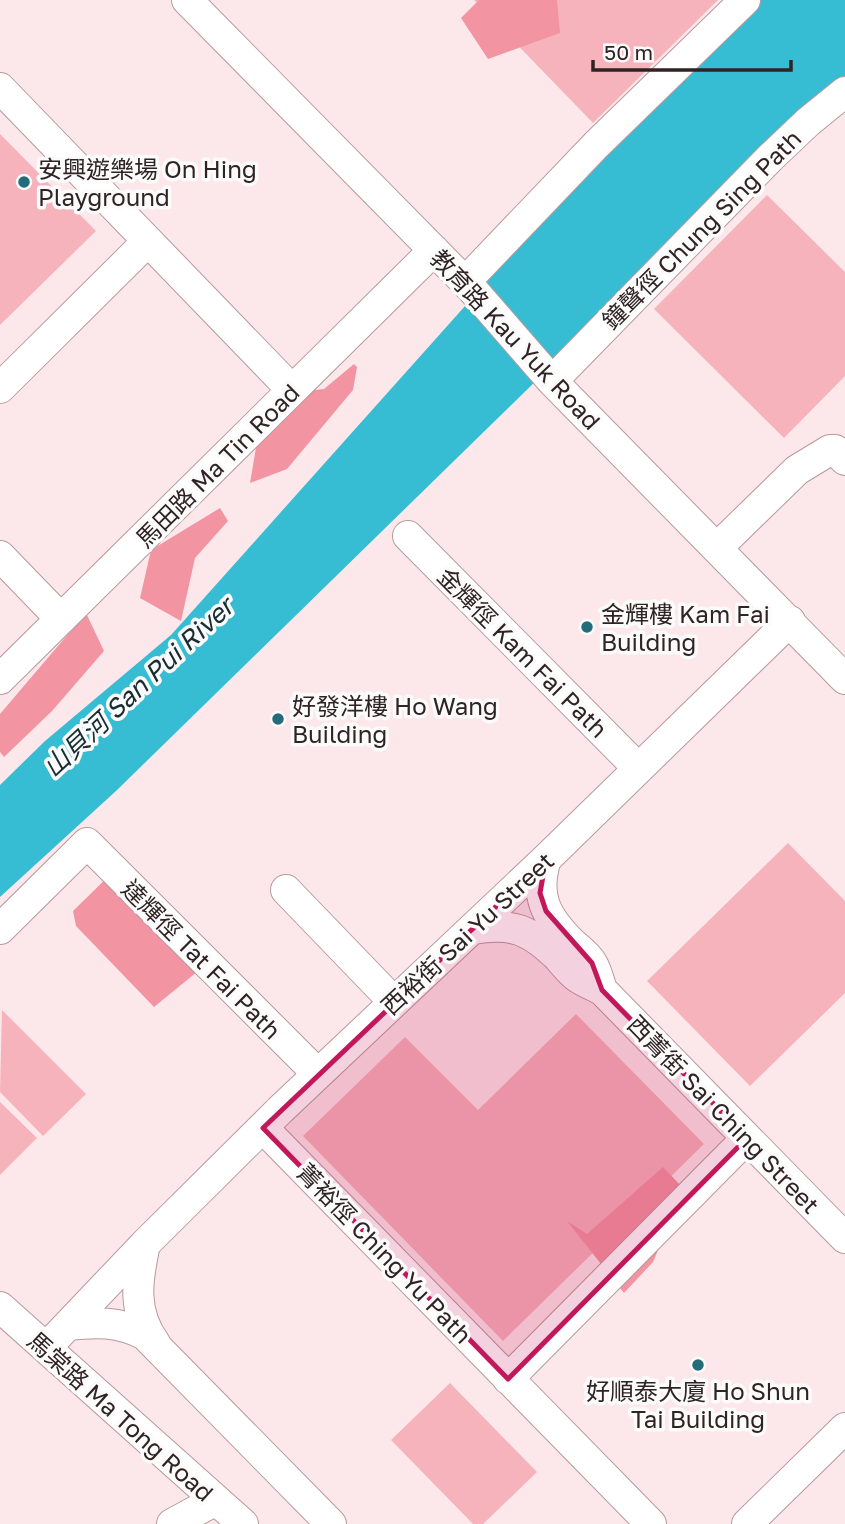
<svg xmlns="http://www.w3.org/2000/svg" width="845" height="1524" font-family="'Golos Text','Noto Sans TC',sans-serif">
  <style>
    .green { fill: #f7b3bb }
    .forest { fill: #f294a1 }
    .water { fill: #37bdd3 }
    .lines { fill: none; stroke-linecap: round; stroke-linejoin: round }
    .minor-casing { stroke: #b8999c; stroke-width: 32 }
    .minor { stroke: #fff; stroke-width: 30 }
    .marked { fill: #c2185b; fill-opacity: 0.2; stroke: #c2185b; stroke-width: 5; stroke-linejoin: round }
    .poi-dot { fill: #246c79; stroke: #fbfbfb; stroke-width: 2.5 }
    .labels { text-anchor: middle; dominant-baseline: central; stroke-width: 7; stroke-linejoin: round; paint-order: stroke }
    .poi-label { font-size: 24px; fill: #2f2324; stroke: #fbfbfb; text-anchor: start }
    .street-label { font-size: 24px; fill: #2f2324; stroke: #fbfbfb }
    .water-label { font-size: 26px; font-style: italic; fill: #172d32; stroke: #fbfbfb }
  </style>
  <rect width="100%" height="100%" fill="#fce8ea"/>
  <!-- green -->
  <path class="green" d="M 474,0 L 718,0 L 593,123 Z
    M 0,134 L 96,231 L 0,325 Z
    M 767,195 L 845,272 L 845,376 L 784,438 L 654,309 Z
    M 788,843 L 845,901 L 845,993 L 750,1086 L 647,981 Z
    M 2,1010 L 86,1094 L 43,1136 L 0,1092 Z
    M 576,1014 L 704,1144 L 503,1341 L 303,1136 L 405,1037 L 478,1110 Z
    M 0,1102 L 37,1138 L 0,1175 Z
    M 450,1383 L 537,1472 L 483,1524 L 473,1524 L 391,1440 Z"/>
  <!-- forest -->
  <path class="forest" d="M 479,0 L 557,0 L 560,33 L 488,59 L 461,18 Z
    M 354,364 L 357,367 L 353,390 L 287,469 L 250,483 L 265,395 L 324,389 Z
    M 220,508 L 228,521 L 195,558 L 181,621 L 140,598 L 151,550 Z
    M 86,613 L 104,651 L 52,711 L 4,757 L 0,752 L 0,714 Z
    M 121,864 L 214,958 L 154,1007 L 76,926 L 73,911 Z
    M 663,1167 L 684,1189 L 653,1262 L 624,1293 L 567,1221 L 587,1234 Z"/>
  <!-- water -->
  <path class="water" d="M 759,0 L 845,0 L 845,79 L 116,791 L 0,897 L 0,785 L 45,741 L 171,635 L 575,183 Z"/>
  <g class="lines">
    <defs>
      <path id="minor" d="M 187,0 L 472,289 L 552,381 L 845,679
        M 0,88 L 292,390
        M 465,282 L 596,145 L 745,0
        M 562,371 L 770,158 L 808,122 L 845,92
        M 0,388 L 148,241
        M 408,536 L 638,768
        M 717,548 L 797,470 L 830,450 L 835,450 L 845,460
        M 0,556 L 61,619
        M 0,679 L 434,250
        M 546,859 C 534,896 546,917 572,943 C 579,949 588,956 592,963 C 597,971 599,981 602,990
        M 286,890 L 394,1002
        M 0,929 L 87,843 L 318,1074
        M 473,929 C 512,922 530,930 558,957 C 564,964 570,972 577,977 C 584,982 594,986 602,990 L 845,1238
        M 263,1128 L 651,1524
        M 145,1244 C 137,1280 132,1312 155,1343
        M 0,1307 L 243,1524
        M 68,1325 C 96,1322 119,1321 145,1335 L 331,1524
        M 46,1348 L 145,1244 L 280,1110 L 546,859 L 790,621
        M 508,1379 L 747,1138
        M 172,1524 L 216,1500
        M 747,1524 L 845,1428"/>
    </defs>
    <!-- minor casing -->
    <use href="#minor" class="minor-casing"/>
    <!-- minor -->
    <use href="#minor" class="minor"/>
  </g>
  <!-- marked area -->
  <path class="marked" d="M 546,859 L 540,893 L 546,911 L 592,963 L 602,990 L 747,1138 L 508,1379 L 263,1128 Z"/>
  <!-- markers -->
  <g class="poi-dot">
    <circle cx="24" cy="182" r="7"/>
    <circle cx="587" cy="627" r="7"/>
    <circle cx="278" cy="719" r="7"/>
    <circle cx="698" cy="1365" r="7"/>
  </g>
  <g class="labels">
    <!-- poi labels -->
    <g class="poi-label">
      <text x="38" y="168">安興遊樂場 On Hing<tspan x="38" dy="28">Playground</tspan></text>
      <text x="601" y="613">金輝樓 Kam Fai<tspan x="601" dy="28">Building</tspan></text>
      <text x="292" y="705">好發洋樓 Ho Wang<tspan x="292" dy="28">Building</tspan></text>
      <text x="698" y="1390" text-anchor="middle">好順泰大廈 Ho Shun<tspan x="698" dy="28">Tai Building</tspan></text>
    </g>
    <!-- street labels -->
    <g class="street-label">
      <text transform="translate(701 229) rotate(-45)">鐘聲徑 Chung Sing Path</text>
      <text transform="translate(516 339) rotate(47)">教育路 Kau Yuk Road</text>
      <text transform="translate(217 465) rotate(-45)">馬田路 Ma Tin Road</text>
      <text transform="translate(523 652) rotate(45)">金輝徑 Kam Fai Path</text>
      <text transform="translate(467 933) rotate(-43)">西裕街 Sai Yu Street</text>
      <text transform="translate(202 959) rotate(45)">達輝徑 Tat Fai Path</text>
      <text transform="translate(724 1114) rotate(46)">西菁街 Sai Ching Street</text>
      <text transform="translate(385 1253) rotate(46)">菁裕徑 Ching Yu Path</text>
      <text transform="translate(121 1416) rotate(42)">馬棠路 Ma Tong Road</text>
    </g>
    <!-- water labels -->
    <g class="water-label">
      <text transform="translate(138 687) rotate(-43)">山貝河 San Pui River</text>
    </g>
  </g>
  <!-- scale -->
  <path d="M593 60v10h198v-10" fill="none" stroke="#2f2324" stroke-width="3.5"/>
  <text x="604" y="60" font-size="21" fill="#2f2324" stroke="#fbfbfb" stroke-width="5" paint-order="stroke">50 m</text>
</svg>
